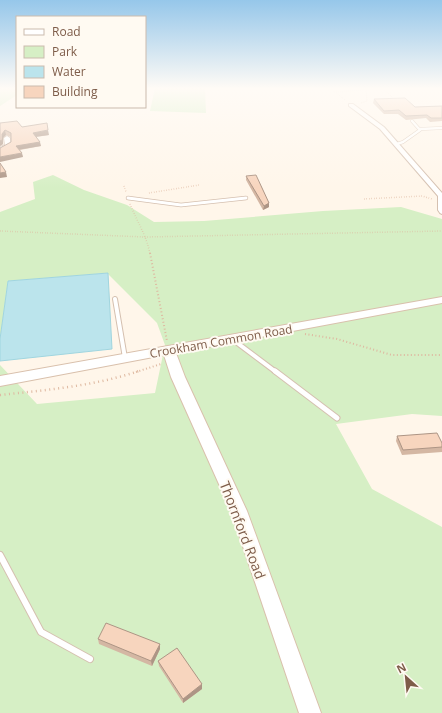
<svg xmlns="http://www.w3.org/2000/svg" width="442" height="713" font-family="'Open Sans',sans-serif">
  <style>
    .green { fill: #d6efc5 }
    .water { fill: #bbe4ec; stroke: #a0d5df }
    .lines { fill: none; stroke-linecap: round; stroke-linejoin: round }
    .lane-far4-casing { stroke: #d5c0b0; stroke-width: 3.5 }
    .lane-far3-casing { stroke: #d5c0b0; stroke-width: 4.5 }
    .lane-far2-casing { stroke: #d5c0b0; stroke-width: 6 }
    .lane-far1-casing { stroke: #d5c0b0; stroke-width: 7 }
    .lane-casing { stroke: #d5c0b0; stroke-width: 8 }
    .street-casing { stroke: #d5c0b0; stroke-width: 2 }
    .secondary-casing { stroke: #d9c0ac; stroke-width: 2 }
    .path-far3 { stroke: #deb8a0; stroke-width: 1; stroke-dasharray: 0.5 1.5; stroke-linecap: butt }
    .path-far2 { stroke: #deb8a0; stroke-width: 1.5; stroke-dasharray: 0.5 2; stroke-linecap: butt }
    .path-far1 { stroke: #deb8a0; stroke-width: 2; stroke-dasharray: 1 2.5; stroke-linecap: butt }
    .path { stroke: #deb8a0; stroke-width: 2.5; stroke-dasharray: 1 3.5; stroke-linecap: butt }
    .lane-far4 { stroke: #fff; stroke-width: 2.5 }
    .lane-far3 { stroke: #fff; stroke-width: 3 }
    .lane-far2 { stroke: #fff; stroke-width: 4 }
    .lane-far1 { stroke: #fff; stroke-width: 5 }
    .lane { stroke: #fff; stroke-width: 6 }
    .street { fill: #fff; fill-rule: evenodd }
    .secondary { fill: #fff; fill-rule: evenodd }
    .wall { fill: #d4b7a3 }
    .shaded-wall { fill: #ad9585 }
    .building { fill: #f7d5be; stroke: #ad9585 }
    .labels { text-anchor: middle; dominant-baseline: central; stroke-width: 4; stroke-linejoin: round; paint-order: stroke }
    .street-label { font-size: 12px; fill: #7e5c49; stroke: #fffaf2 }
    .near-street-label { font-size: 14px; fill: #7e5c49; stroke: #fffaf2 }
  </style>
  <rect width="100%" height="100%" fill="#fff6ea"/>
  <!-- green -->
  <path class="green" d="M 0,88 L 17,88 L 17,95 L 0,106 Z
    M 155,88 L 205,88 L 206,113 L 150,111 Z
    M 53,175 L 84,190 L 127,205 L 154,222 L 204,221 L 323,211 L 401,207 L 442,219 L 442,416 L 412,414 L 336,424 L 372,489 L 442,527 L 442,713 L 0,713 L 0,365 L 37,404 L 155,393 L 165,345 L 157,323 L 107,273 L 8,281 L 0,339 L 0,212 L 35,199 L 33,182 Z"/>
  <!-- water -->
  <path class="water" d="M 108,273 L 112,349 L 0,361 L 0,339 L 8,281 Z"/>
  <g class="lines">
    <defs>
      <path id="lane-far4" d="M 420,129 L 442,128
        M 397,144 L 403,142 L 420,130 L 412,121"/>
      <path id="lane-far3" d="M 128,198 L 181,205 L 246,198"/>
      <path id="lane-far2" d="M 115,299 L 125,358
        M 232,339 L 276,372"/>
      <path id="lane-far1" d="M 275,371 L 337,418"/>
      <path id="lane" d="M 0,555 L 41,632 L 90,659"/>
      <path id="street" d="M 349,104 L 353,104 L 384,127 L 442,193 L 442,214 L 440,213 L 438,210 L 438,196 L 380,129 L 349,106 Z
        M 7,136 L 10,138 L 11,146 L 0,151 L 0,147 L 5,145 L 4,138 Z"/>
      <path id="secondary" d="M 442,297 L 442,303 L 176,353 L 185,377 L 247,511 L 321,713 L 299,713 L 231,511 L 171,377 L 164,355 L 0,386 L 0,376 Z"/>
    </defs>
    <!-- lane-far4 casing -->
    <use href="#lane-far4" class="lane-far4-casing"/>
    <!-- lane-far3 casing -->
    <use href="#lane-far3" class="lane-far3-casing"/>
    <!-- lane-far2 casing -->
    <use href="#lane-far2" class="lane-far2-casing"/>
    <!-- lane-far1 casing -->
    <use href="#lane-far1" class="lane-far1-casing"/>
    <!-- lane casing -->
    <use href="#lane" class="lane-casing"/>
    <!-- street casing -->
    <use href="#street" class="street-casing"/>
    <!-- secondary casing -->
    <use href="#secondary" class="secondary-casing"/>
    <!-- path-far3 -->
    <path class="path-far3" d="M 330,88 L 345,100
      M 383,88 L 395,100
      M 336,92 L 363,90 L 366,88
      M 361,103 L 367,101 L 366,89"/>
    <!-- path-far2 -->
    <path class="path-far2" d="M 124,186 L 126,192
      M 149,193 L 199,185
      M 364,199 L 422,196 L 432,199
      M 130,204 C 137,221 147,237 150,254
      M 0,231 L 145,237 L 442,231"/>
    <!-- path-far1 -->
    <path class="path-far1" d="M 150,253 L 167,341
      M 305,334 L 337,339 L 392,355 L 442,355
      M 136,372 L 161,364"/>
    <!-- path -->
    <path class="path" d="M 0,395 C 47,390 94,386 139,371"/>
    <!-- lane-far4 -->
    <use href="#lane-far4" class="lane-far4"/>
    <!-- lane-far3 -->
    <use href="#lane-far3" class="lane-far3"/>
    <!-- lane-far2 -->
    <use href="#lane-far2" class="lane-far2"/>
    <!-- lane-far1 -->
    <use href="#lane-far1" class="lane-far1"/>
    <!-- lane -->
    <use href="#lane" class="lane"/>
    <!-- street -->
    <use href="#street" class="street"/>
    <!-- secondary -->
    <use href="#secondary" class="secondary"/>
  </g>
  <!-- wall -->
  <path class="wall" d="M 374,99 L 415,107 L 442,106 L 442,121 L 430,122 L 426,118 L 406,120 L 398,114 L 384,114 L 373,103 Z
    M 0,123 L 22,127 L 49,135 L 36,137 L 41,146 L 20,150 L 23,157 L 11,142 L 11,137 L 6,135 L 3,138 L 3,144 L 0,146 Z
    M 246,176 L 269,203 L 269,207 L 263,210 L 246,180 Z
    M 397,436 L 442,443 L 442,452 L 402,455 L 396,441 Z
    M 98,639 L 160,644 L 160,649 L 152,666 L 99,644 Z
    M 158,661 L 202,689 L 183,703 L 159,666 Z"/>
  <!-- shaded-wall -->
  <path class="shaded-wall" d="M 5,130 L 6,135 L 3,138 L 3,144 L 0,146 L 0,141 L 2,134 Z
    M 48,130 L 49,135 L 34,137 L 33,133 Z
    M 40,142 L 41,146 L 17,150 L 16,146 Z
    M 22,153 L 23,157 L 0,162 L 0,157 Z
    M 6,172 L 7,177 L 0,178 L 0,173 Z
    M 269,203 L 269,207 L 263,210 L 264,206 Z
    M 160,644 L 160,649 L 152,666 L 151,661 Z
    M 202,684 L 202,689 L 183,703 L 183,699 Z"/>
  <!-- building -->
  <path class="building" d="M 405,98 L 415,107 L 442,106 L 442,118 L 431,118 L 427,115 L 406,116 L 399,110 L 384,111 L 374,99 Z
    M 17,121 L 22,127 L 47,123 L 48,130 L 33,133 L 40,142 L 16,146 L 22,153 L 0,157 L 0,148 L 11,142 L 11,133 L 5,130 L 2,134 L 2,140 L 0,141 L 0,123 Z
    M 0,163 L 6,172 L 0,173 Z
    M 256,175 L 269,203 L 264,206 L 246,176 Z
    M 437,433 L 442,443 L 442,447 L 403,450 L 397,436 Z
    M 106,623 L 160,644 L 151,661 L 98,639 Z
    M 177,648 L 202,684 L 183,699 L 158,661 Z"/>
  <!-- sky -->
  <linearGradient id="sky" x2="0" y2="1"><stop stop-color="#96c7ea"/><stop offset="0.47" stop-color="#fffbf6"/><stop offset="1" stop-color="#fffbf6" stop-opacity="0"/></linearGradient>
  <rect width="442" height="188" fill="url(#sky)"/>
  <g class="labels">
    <!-- street labels -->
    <g class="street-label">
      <text transform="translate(221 341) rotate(-10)">Crookham Common Road</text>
    </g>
    <!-- near-street labels -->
    <g class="near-street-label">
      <text transform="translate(243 530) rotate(69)">Thornford Road</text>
    </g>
  </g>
  <!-- legend -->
  <rect x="16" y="16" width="130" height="92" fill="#fffaf2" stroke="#cbbbae"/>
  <rect x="24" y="29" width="20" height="6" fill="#ffffff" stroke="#cbbbae"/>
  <text x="52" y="36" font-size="12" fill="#7e5c49">Road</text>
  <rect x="24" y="46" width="20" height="12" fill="#d6efc5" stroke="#cbbbae"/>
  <text x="52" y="56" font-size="12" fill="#7e5c49">Park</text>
  <rect x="24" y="66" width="20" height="12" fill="#bbe4ec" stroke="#cbbbae"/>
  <text x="52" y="76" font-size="12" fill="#7e5c49">Water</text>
  <rect x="24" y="86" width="20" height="12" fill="#f7d5be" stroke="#cbbbae"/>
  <text x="52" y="96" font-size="12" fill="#7e5c49">Building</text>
  <!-- north arrow -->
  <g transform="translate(406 677) rotate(333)" stroke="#fffaf2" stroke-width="3" paint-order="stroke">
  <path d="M0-3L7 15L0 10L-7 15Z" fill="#7e5c49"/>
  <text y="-6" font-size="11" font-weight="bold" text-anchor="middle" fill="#7e5c49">N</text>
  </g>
</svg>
